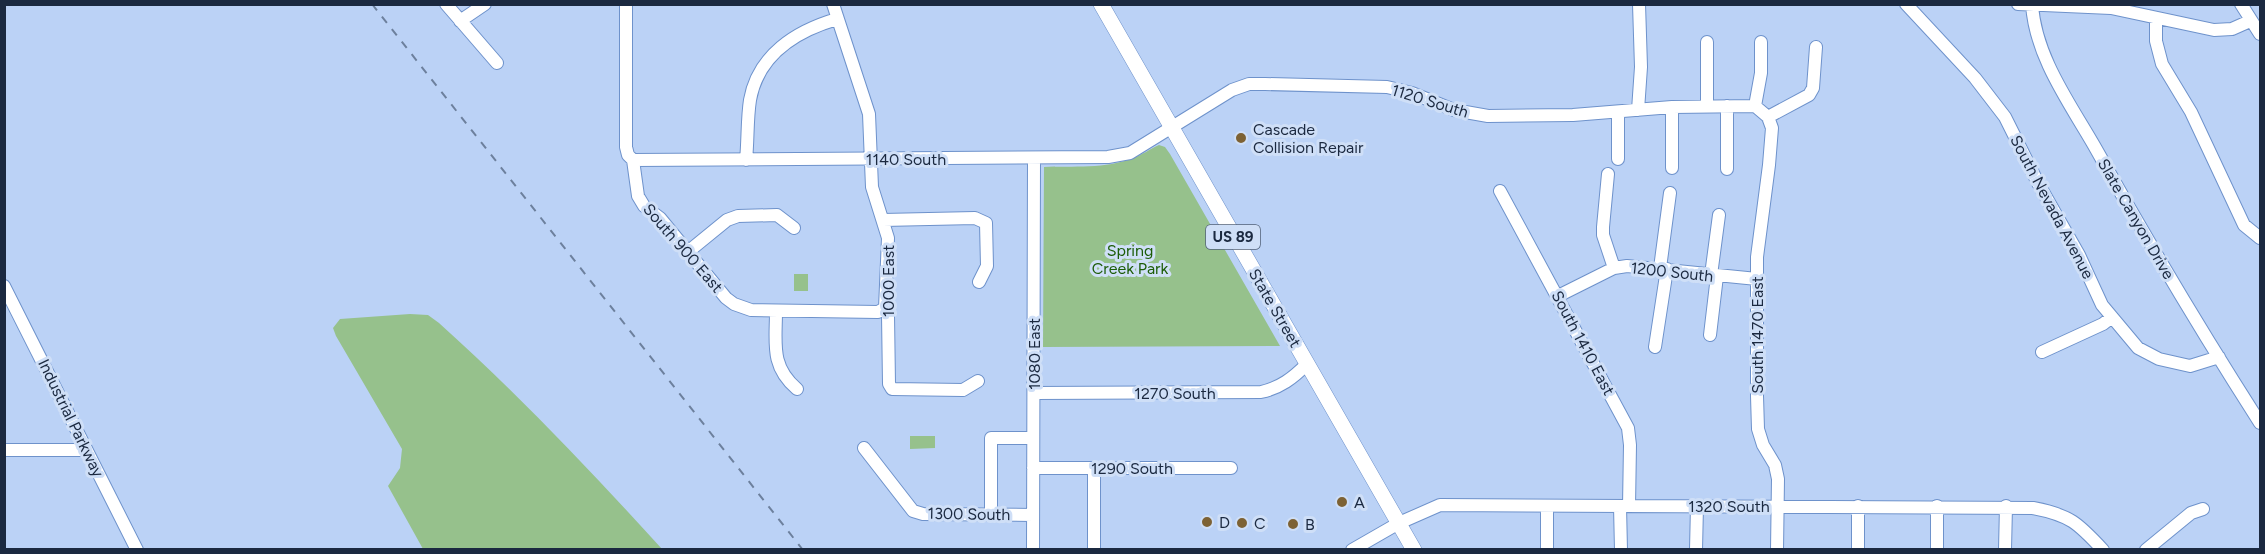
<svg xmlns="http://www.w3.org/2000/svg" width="2265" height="554" font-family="Figtree,sans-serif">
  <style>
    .green { fill: #96c18c }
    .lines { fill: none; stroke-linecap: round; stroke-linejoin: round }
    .minor-casing { stroke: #6e92cb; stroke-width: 14 }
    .major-casing { stroke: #6e92cb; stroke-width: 16 }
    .minor { stroke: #fff; stroke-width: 12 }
    .major { stroke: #fff; stroke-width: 15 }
    .rail { stroke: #6d809d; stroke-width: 2; stroke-dasharray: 8 8; stroke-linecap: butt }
    .poi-dot { fill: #7d6234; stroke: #cfdff7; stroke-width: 2 }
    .labels { text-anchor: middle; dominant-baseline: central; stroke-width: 6; stroke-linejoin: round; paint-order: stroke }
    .shield { fill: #cfdff7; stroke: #516077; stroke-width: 1.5 }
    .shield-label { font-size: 15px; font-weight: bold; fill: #1b2940 }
    .street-label { font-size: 16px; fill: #1b2940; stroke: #cfdff7 }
    .poi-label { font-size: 16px; fill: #1b2940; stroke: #cfdff7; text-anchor: start }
    .park-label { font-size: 16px; fill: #1c5c07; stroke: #cfdff7 }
  </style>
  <rect width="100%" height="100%" fill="#bbd2f6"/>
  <!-- green -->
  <path class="green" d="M 1159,145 L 1165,147 L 1170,154 L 1280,346 L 1043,347 L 1044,167 C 1073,166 1106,169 1133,158 C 1142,155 1150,149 1159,145 Z
    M 794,274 L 808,274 L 808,291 L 794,291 Z
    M 410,314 L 428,315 L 439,323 C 518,394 591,471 662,549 L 423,549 L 388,486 L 400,468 L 402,449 L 336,336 L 333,328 L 340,319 Z
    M 910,436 L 935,436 L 935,448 L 910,449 Z"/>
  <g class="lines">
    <defs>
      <path id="minor" d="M 446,4 L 497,63
        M 626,4 L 626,147 L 628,155 L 633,160 L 638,196 L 644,206 L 660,218 L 726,298 L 734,304 L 751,310 L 878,312 L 885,308
        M 833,4 L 869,114 L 872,187 L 888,238 L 885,308 L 888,315 L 889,384 L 892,389 L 963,390 L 978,381
        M 1906,4 L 1975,78 L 2005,117 L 2038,183 L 2079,255 L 2102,305 L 2138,348 L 2159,359 L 2190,366 L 2219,357
        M 2018,4 L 2111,8 L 2214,30 L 2232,29 L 2250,21
        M 2032,4 C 2035,57 2071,105 2096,149 C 2148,242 2203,334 2260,423
        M 2241,4 L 2260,34
        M 2156,18 L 2156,41 L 2162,64 L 2191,112 L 2244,225 L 2260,238
        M 460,21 L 485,4
        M 1707,106 L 1707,42
        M 1755,106 L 1761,73 L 1761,42
        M 1672,107 L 1672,168
        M 1638,110 L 1641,67 L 1639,4
        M 1768,117 L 1772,128 L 1769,165 L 1757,257 L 1757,396 L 1758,429 L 1763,445 L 1775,465 L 1778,479 L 1777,550
        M 1768,117 L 1809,95 L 1813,88 L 1816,47
        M 1618,159 L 1618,113
        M 633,160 L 1108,157 L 1130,153 L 1232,90 L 1249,84 L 1265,84 L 1387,87 L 1412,93 L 1454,110 L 1488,116 L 1573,115 L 1672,107 L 1755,106 L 1768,117
        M 746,160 C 748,141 747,119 750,100 C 758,55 796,31 837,19
        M 1727,169 L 1727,106
        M 1608,174 L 1603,227 L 1603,235 L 1614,268
        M 1500,191 L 1628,428 L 1630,445 L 1629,506
        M 883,220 L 975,218 L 986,223 L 987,266 L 979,282
        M 689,251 L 727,220 L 738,216 L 777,215 L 794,228
        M 1660,268 L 1670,193
        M 1711,275 L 1719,215
        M 4,286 L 137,550
        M 1558,296 L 1614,268 L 1627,266 L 1757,279
        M 776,311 C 776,343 770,366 797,389
        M 1710,335 L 1717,276
        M 1655,347 L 1667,269
        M 2042,352 L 2103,324 L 2112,317
        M 1034,393 L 1261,392 C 1280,388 1293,378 1307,364
        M 864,448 L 913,511 L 923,514 L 1033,515
        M 4,450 L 86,450
        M 1033,468 L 1231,468
        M 1094,468 L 1094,550
        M 1620,506 L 1621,550
        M 991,514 L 991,438 L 1033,438
        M 1033,550 L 1034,159
        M 1352,550 L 1399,523 L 1440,505 L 2033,508 C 2070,515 2078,523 2103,550
        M 1547,550 L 1547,506
        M 1696,550 L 1697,506
        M 1858,550 L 1858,506
        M 1937,550 L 1937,506
        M 2005,550 L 2006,506
        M 2146,550 L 2191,513 L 2203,509"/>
      <path id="major" d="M 1101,4 L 1414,550"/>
    </defs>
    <!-- minor casing -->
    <use href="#minor" class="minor-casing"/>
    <!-- major casing -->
    <use href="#major" class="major-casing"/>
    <!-- minor -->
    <use href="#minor" class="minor"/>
    <!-- major -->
    <use href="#major" class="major"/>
    <!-- rail -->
    <path class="rail" d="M 372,4 L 803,550"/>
  </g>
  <!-- markers -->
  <g class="poi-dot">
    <circle cx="1241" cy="138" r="6"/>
    <circle cx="1342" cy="502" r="6"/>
    <circle cx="1207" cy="522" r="6"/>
    <circle cx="1242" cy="523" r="6"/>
    <circle cx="1293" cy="524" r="6"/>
  </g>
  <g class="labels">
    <!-- shield labels -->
    <rect class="shield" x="1206" y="225" width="54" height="24" rx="4.5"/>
    <g class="shield-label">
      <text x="1233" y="237">US 89</text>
    </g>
    <!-- street labels -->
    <g class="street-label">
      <text transform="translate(1430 101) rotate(17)">1120 South</text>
      <text x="906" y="159">1140 South</text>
      <text transform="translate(2052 207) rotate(62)">South Nevada Avenue</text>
      <text transform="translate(2136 219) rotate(60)">Slate Canyon Drive</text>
      <text transform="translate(683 248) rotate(49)">South 900 East</text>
      <text transform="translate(1672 272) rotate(6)">1200 South</text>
      <text transform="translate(888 281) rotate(-90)">1000 East</text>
      <text transform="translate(1275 308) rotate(60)">State Street</text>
      <text transform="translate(1757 335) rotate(-90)">South 1470 East</text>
      <text transform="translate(1583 343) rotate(62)">South 1410 East</text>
      <text transform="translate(1034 354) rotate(-90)">1080 East</text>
      <text x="1175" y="393">1270 South</text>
      <text transform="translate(71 418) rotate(64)">Industrial Parkway</text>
      <text x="1132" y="468">1290 South</text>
      <text x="1729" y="506">1320 South</text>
      <text transform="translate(969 514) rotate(1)">1300 South</text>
    </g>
    <!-- poi labels -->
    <g class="poi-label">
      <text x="1253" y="129">Cascade<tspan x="1253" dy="18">Collision Repair</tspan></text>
      <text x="1354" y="502">A</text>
      <text x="1219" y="522">D</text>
      <text x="1254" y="523">C</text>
      <text x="1305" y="524">B</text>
    </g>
    <!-- park labels -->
    <g class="park-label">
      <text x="1130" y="250">Spring<tspan x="1130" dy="18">Creek Park</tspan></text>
    </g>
  </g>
  <!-- border -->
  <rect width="2265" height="554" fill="none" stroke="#1b2940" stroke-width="12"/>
</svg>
